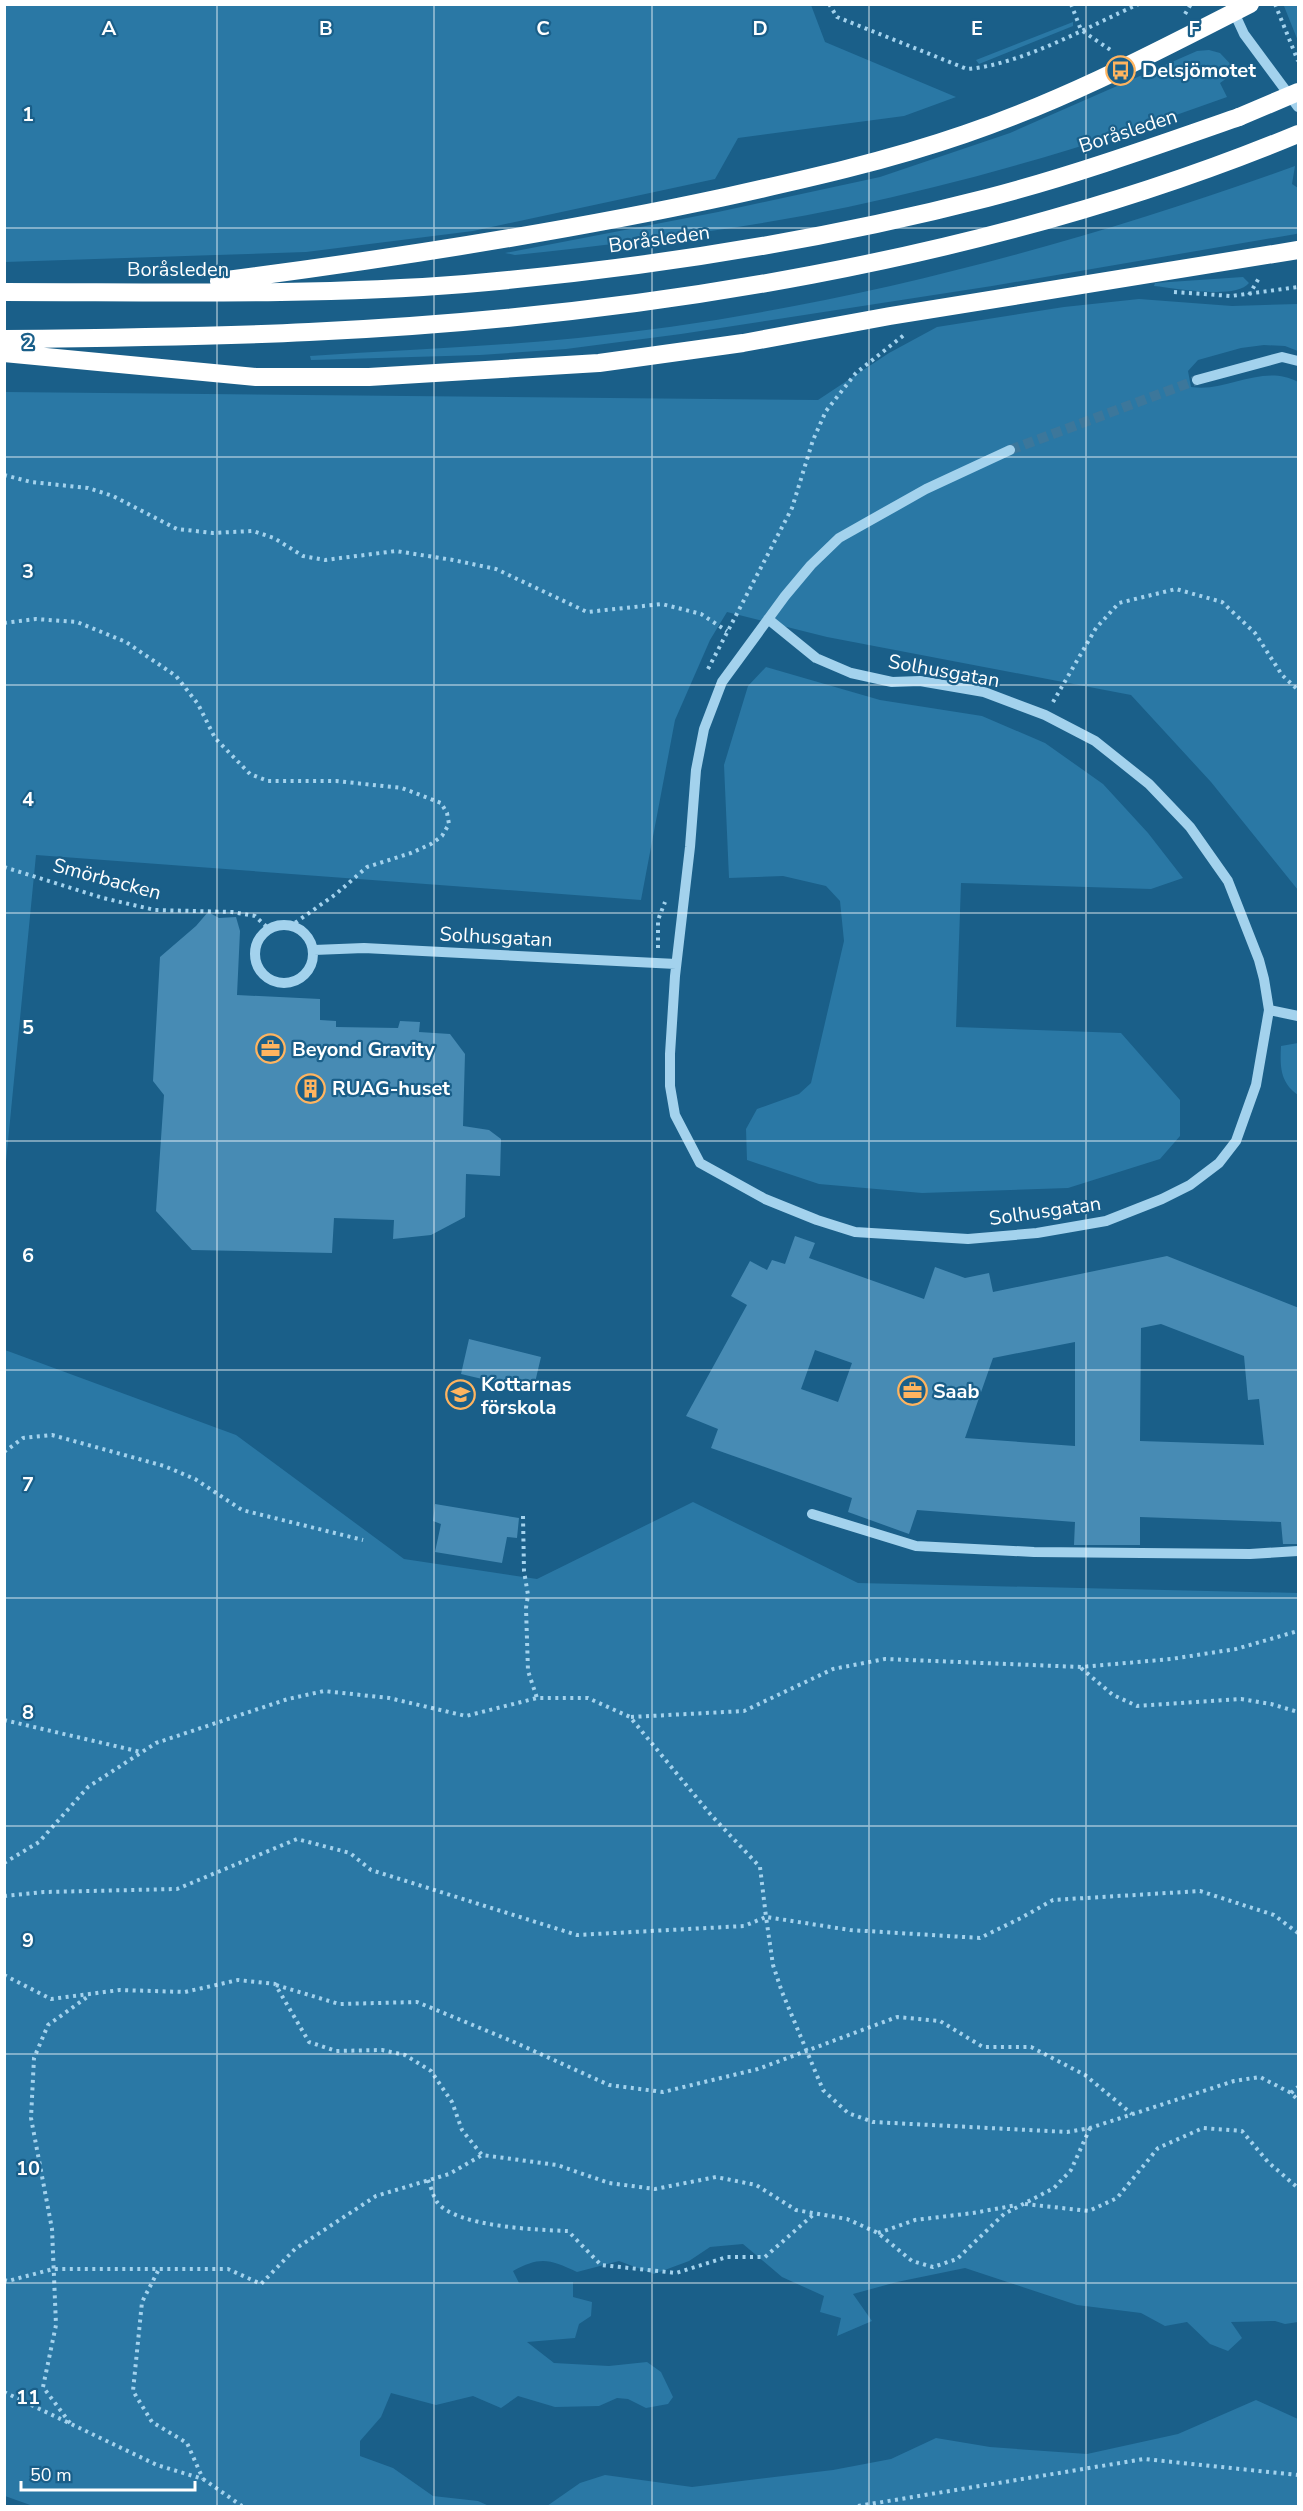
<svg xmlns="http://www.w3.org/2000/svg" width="1303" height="2511" font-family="'Nunito Sans',sans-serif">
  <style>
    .green { fill: #2a78a5 }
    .building { fill: #478bb4; fill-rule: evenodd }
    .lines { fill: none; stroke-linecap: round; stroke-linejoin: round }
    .minor-tunnel { stroke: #3c779b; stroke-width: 10; stroke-dasharray: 10 5; stroke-linecap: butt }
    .path { stroke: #a3d2ed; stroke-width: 4; stroke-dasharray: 3 4.5; stroke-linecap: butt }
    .minor { stroke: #a3d2ed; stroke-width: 10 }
    .highway { stroke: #fff; stroke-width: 18 }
    .highway-bridge { stroke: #fff; stroke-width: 18 }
    .grid { fill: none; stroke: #fff; stroke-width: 1.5; stroke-opacity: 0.55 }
    .labels { text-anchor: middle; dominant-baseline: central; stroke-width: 4.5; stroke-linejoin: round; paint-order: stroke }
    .poi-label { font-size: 20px; font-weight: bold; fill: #fff; stroke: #1a5f89; text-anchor: start }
    .street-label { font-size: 20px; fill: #fff; stroke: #1a5f89 }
    .grid-label { font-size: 20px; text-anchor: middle; font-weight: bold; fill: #fff; stroke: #1a5f89; stroke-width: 4.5; stroke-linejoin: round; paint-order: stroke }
  </style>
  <rect width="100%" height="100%" fill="#1a5f89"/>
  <!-- green -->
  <path class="green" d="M 1286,4 L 1298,5 L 1298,41 L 1284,6 Z
    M 4,5 L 811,5 L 825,42 L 956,97 L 904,116 L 738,138 L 715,179 L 473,231 L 306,252 L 5,262 Z
    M 1073,22 L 1073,26 L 979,64 L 976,60 Z
    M 1209,50 L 1220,53 L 1237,71 L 1220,83 L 1227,97 C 1103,142 976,180 848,207 C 738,230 626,243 515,255 L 505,253 L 718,212 L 880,177 L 1010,133 L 1197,51 Z
    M 1295,166 L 1292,184 L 1298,188 L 1298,233 L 1296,234 L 992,286 L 681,334 L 566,349 L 480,355 L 311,360 L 310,356 C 399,350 489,347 578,338 C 823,313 1064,249 1295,166 Z
    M 1243,277 L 1249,283 C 1236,300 1175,288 1154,286 L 1155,283 Z
    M 1139,299 L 1232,306 L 1298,304 L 1298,351 L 1285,346 L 1264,345 L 1241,348 L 1198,360 L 1188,371 L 1191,387 C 1227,393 1262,363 1298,382 L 1298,890 L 1211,782 L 1131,695 L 827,637 L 727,612 L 710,640 L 675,720 L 641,900 L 36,855 L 5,1172 L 5,392 L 818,400 L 889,353 L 937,327 L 1064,307 Z
    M 766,667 L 880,700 L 982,716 L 1045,743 L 1103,784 L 1148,833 L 1183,878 L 1151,889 L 961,883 L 956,1027 L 1121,1033 L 1180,1100 L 1180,1136 L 1160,1159 L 1068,1188 L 922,1193 L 819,1184 L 747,1160 L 746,1129 L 757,1109 L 799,1094 L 811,1083 L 844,941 L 840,901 L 826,886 L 783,876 L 729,878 L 724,765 L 748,686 Z
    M 1298,1043 L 1298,1095 C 1280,1082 1280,1067 1281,1046 Z
    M 5,1350 L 236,1435 L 404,1559 L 537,1579 L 693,1502 L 858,1583 L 1298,1593 L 1298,2322 L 1285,2324 L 1275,2321 L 1231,2322 L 1242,2338 L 1228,2351 L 1210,2344 L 1187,2322 L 1165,2326 L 1141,2313 L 1077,2305 L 965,2268 L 897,2282 L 853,2294 L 872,2321 L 837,2336 L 841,2318 L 820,2312 L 824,2296 L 782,2277 L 743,2244 L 710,2247 L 689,2261 L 654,2274 L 619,2261 L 577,2272 C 550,2259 540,2256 513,2271 L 519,2283 L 573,2282 L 573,2297 L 592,2302 L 591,2316 L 579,2324 L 575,2338 L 527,2342 L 554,2363 L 609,2366 L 647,2362 L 661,2372 L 673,2397 L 668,2404 L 646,2408 L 628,2399 L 617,2398 L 599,2406 L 555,2407 L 518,2396 L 501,2408 L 473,2396 L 436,2405 L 391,2393 L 381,2417 L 360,2441 L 360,2456 L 393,2468 L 433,2496 L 478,2501 L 489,2506 L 33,2506 L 5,2496 Z
    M 1256,2400 L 1298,2419 L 1298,2506 L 547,2506 L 580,2483 L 605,2475 L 692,2487 L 833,2470 L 891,2459 L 936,2438 L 990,2447 L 1087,2454 L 1178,2434 Z"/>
  <!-- building -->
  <path class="building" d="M 208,912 L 219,918 L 236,917 L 240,931 L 237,995 L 320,999 L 320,1020 L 336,1021 L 336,1027 L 398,1028 L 400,1021 L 420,1022 L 419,1032 L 450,1034 L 465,1054 L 463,1126 L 489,1130 L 501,1139 L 500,1176 L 466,1174 L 465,1217 L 431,1235 L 393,1239 L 394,1220 L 334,1218 L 332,1253 L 192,1250 L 156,1211 L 164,1095 L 153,1081 L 160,957 L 196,926 Z
    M 795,1236 L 815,1243 L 809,1258 L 924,1299 L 935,1267 L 965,1278 L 989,1273 L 993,1292 L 1167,1256 L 1299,1308 L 1299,1544 L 1283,1544 L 1281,1522 L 1140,1517 L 1140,1545 L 1074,1545 L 1075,1522 L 917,1510 L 909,1534 L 848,1512 L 852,1498 L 711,1448 L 718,1429 L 686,1416 L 747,1305 L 731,1296 L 750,1261 L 767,1270 L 772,1260 L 785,1264 ZM 1161,1324 L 1244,1356 L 1248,1400 L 1259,1399 L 1264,1445 L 1140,1441 L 1141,1328 ZM 1075,1342 L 1075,1446 L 965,1438 L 993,1358 ZM 815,1350 L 852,1363 L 838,1402 L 801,1389 Z
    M 469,1339 L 541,1357 L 533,1391 L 461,1374 Z
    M 435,1504 L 519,1518 L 517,1538 L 507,1537 L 502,1563 L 435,1552 L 441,1524 L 433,1521 Z"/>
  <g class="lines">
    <!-- minor-tunnel -->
    <path class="minor-tunnel" d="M 1010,450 L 1197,380"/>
    <!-- path -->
    <path class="path" d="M 829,4 L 837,17 L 967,69 C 1021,65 1089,26 1139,4
      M 1071,4 L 1081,30 L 1112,51
      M 1275,4 L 1298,61
      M 1185,14 L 1191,4
      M 1174,292 L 1231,296 L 1298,287
      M 1249,295 L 1259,278
      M 4,475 L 31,482 L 88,488 L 113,496 L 177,529 L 213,533 L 253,531 L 274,538 L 303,556 L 325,560 L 396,551 L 453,560 L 496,569 L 587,612 L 662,604 L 701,614 L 727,631
      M 4,623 L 36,619 L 77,622 L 126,642 L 176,676 L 198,704 L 215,738 L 250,774 L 268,781 L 336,781 L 402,788 L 441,803 L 447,813 L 449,824 L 442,836 L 431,844 L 411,853 L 367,867 L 336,894 L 292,925
      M 708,669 L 792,508 L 813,440 L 826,411 L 856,373 L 904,335
      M 1053,702 L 1096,628 L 1119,603 L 1176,589 L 1222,602 L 1255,633 L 1282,675 L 1298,690
      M 4,867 L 103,898 L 155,910 L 232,912 L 255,916 L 269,929
      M 658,948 L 658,920 L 665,902
      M 4,1452 L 23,1438 L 52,1435 L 164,1466 L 195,1479 L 242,1510 L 363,1540
      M 523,1516 L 524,1571 L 528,1595 L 526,1608 L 528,1671 L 537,1698
      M 1081,1668 L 1113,1695 L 1137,1706 L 1241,1699 L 1271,1704 L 1298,1712
      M 631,1717 L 744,1711 L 833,1669 L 885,1659 L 1081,1667 L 1171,1659 L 1236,1649 L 1298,1631
      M 4,1720 L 141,1752
      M 4,1863 L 39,1842 L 88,1787 L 156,1743 L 288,1699 L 324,1691 L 389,1698 L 466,1716 L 537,1698 L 588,1698 L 630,1717 L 711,1815 L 760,1867 L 766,1917 L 850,1930 L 980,1938 L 1021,1918 L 1053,1900 L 1200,1891 L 1274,1915 L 1298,1933
      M 4,1896 L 44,1892 L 177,1889 L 297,1839 L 350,1853 L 371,1870 L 577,1935 L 744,1926 L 766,1917 L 773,1965 L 782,1992 L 823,2090 L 848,2113 L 873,2122 L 1067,2132 L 1090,2128 L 1234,2081 L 1260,2077 L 1291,2093 L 1298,2100
      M 4,1975 L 51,1999 L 120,1990 L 185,1992 L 238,1980 L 275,1984 L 309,2042 L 336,2051 L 382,2050 L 405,2055 L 431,2071 L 452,2102 L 462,2130 L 482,2155 L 557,2165 L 609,2183 L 655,2189 L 716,2177 L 756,2185 L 796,2210 L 847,2219 L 878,2233 L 912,2261 L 933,2267 L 957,2259 L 1004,2214 L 1054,2188 L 1071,2170 L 1090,2128
      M 276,1985 L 339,2004 L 417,2002 L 514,2042 L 609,2085 L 663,2092 L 758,2069 L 897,2017 L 940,2021 L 983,2047 L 1031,2047 L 1085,2075 L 1132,2114
      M 1291,2093 L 1298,2087
      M 428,2180 C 431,2187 433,2196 437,2202 C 455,2227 539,2230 568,2231 L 601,2265 L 676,2273 L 727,2257 L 765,2257 L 814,2214
      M 1025,2204 L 1089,2211 L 1117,2198 L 1158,2148 L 1203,2128 L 1242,2131 L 1268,2162 L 1298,2188
      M 878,2233 L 915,2220 L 973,2213 L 1017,2205
      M 158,2271 L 142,2302 L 133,2391 L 152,2422 L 187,2443 L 203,2479
      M 4,2280 L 8,2281 L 53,2269 L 228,2269 L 261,2284 L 295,2249 L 376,2196 L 449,2174 L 482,2155
      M 4,2392 L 157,2465 L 203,2479 L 242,2506
      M 70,2423 L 43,2387 L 56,2325 L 52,2229 L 31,2118 L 34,2058 L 48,2025 L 90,1995
      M 858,2506 L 1144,2459 L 1298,2475"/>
    <!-- minor -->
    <path class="minor" d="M 1232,8 L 1244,34 L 1298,107
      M 1197,380 L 1282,357 L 1298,361
      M 768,619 L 816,658 L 851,673 L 892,682 L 920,681 L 984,692 L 1045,715 L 1095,741 L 1149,784 L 1190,827 L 1228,881 L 1259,960 L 1264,979 L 1269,1010 L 1256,1085 L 1236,1141 L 1219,1163 L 1190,1185 L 1162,1199 L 1106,1221 L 1037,1233 L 968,1239 L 855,1232 L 817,1220 L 765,1199 L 700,1163 L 675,1115 L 670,1086 L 670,1054 L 675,976 L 690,847 L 696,770 L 704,729 L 722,682 L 785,596 L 811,565 L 839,538 L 926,489 L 1010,450
      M255 954a29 29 0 1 1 58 0a29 29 0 1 1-58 0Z
      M 314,950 L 364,948 L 676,964
      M 1269,1010 L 1298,1016
      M 812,1514 L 916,1546 L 1034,1552 L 1250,1554 L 1298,1551"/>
    <!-- highway -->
    <path class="highway" d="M 219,281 C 389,259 558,233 725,197 C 806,179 887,161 965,134 C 1065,100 1156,52 1250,4
      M 4,292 C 157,292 312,296 465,284 C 640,269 816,242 987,198 C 1072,176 1156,146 1239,117
      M 4,339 C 106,338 208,337 309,332 C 637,317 994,260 1298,134
      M 4,353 L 256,377 L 369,377 L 599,363 L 743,343 L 890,316 L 1298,250"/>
    <!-- highway-bridge -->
    <path class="highway-bridge" d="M 1239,117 L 1298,92"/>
  </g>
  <!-- grid -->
  <path class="grid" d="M 217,4 L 217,2506M 434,4 L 434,2506M 652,4 L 652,2506M 869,4 L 869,2506M 1086,4 L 1086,2506M 4,228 L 1298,228M 4,457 L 1298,457M 4,685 L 1298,685M 4,913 L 1298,913M 4,1141 L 1298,1141M 4,1370 L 1298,1370M 4,1598 L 1298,1598M 4,1826 L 1298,1826M 4,2054 L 1298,2054M 4,2283 L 1298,2283"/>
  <!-- icons -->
  <defs>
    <symbol id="bus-ring" viewBox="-11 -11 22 22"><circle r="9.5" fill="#1a5f89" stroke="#ffb45f" stroke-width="1.5"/><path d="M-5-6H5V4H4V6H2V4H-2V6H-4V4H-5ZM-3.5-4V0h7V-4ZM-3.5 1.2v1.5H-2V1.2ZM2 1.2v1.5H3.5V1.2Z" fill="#ffb45f"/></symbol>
    <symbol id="office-ring" viewBox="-11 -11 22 22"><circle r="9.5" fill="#1a5f89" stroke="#ffb45f" stroke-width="1.5"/><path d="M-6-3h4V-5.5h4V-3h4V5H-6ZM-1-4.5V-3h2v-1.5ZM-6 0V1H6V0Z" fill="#ffb45f"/></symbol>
    <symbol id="building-ring" viewBox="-11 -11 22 22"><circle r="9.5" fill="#1a5f89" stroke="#ffb45f" stroke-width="1.5"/><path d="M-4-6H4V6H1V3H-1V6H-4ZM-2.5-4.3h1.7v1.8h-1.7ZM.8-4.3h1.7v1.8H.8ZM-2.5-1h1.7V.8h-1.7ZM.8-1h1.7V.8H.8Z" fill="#ffb45f"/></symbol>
    <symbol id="school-ring" viewBox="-11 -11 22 22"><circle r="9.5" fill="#1a5f89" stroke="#ffb45f" stroke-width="1.5"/><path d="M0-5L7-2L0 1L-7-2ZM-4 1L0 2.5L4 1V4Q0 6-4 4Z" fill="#ffb45f"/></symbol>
  </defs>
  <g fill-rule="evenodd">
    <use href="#bus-ring" x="1104" y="54" width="33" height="33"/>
    <use href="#office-ring" x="254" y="1032" width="33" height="33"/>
    <use href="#building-ring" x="294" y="1072" width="33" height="33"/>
    <use href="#office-ring" x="896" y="1374" width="33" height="33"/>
    <use href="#school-ring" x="444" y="1378" width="33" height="33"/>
  </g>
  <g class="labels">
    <!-- poi labels -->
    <g class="poi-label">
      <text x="1142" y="70">Delsjömotet</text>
      <text x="292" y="1049">Beyond Gravity</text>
      <text x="332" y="1088">RUAG-huset</text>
      <text x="481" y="1384">Kottarnas<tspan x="481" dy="23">förskola</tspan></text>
      <text x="933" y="1391">Saab</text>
    </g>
    <!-- street labels -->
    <g class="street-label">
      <text transform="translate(1128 131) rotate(-18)">Boråsleden</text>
      <text transform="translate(659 239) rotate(-8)">Boråsleden</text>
      <text x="178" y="269">Boråsleden</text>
      <text transform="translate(944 671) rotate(10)">Solhusgatan</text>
      <text transform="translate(107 879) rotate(15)">Smörbacken</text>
      <text transform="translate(496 937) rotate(3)">Solhusgatan</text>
      <text transform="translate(1045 1211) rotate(-8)">Solhusgatan</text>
    </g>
  </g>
  <g class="grid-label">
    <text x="109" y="35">A</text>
    <text x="326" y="35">B</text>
    <text x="543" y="35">C</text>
    <text x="760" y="35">D</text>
    <text x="977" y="35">E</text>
    <text x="1194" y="35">F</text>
    <text x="28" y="121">1</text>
    <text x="28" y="349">2</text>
    <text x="28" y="578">3</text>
    <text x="28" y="806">4</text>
    <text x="28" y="1034">5</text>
    <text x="28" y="1262">6</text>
    <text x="28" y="1491">7</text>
    <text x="28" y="1719">8</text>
    <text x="28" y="1947">9</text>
    <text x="28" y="2175">10</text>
    <text x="28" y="2404">11</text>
  </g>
  <!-- border -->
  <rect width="1303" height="2511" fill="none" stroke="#ffffff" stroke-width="12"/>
  <!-- scale -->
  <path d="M21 2481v9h174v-9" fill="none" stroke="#ffffff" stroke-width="3"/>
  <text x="30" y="2481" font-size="18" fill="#ffffff" stroke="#1a5f89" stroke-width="4.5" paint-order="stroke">50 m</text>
</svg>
